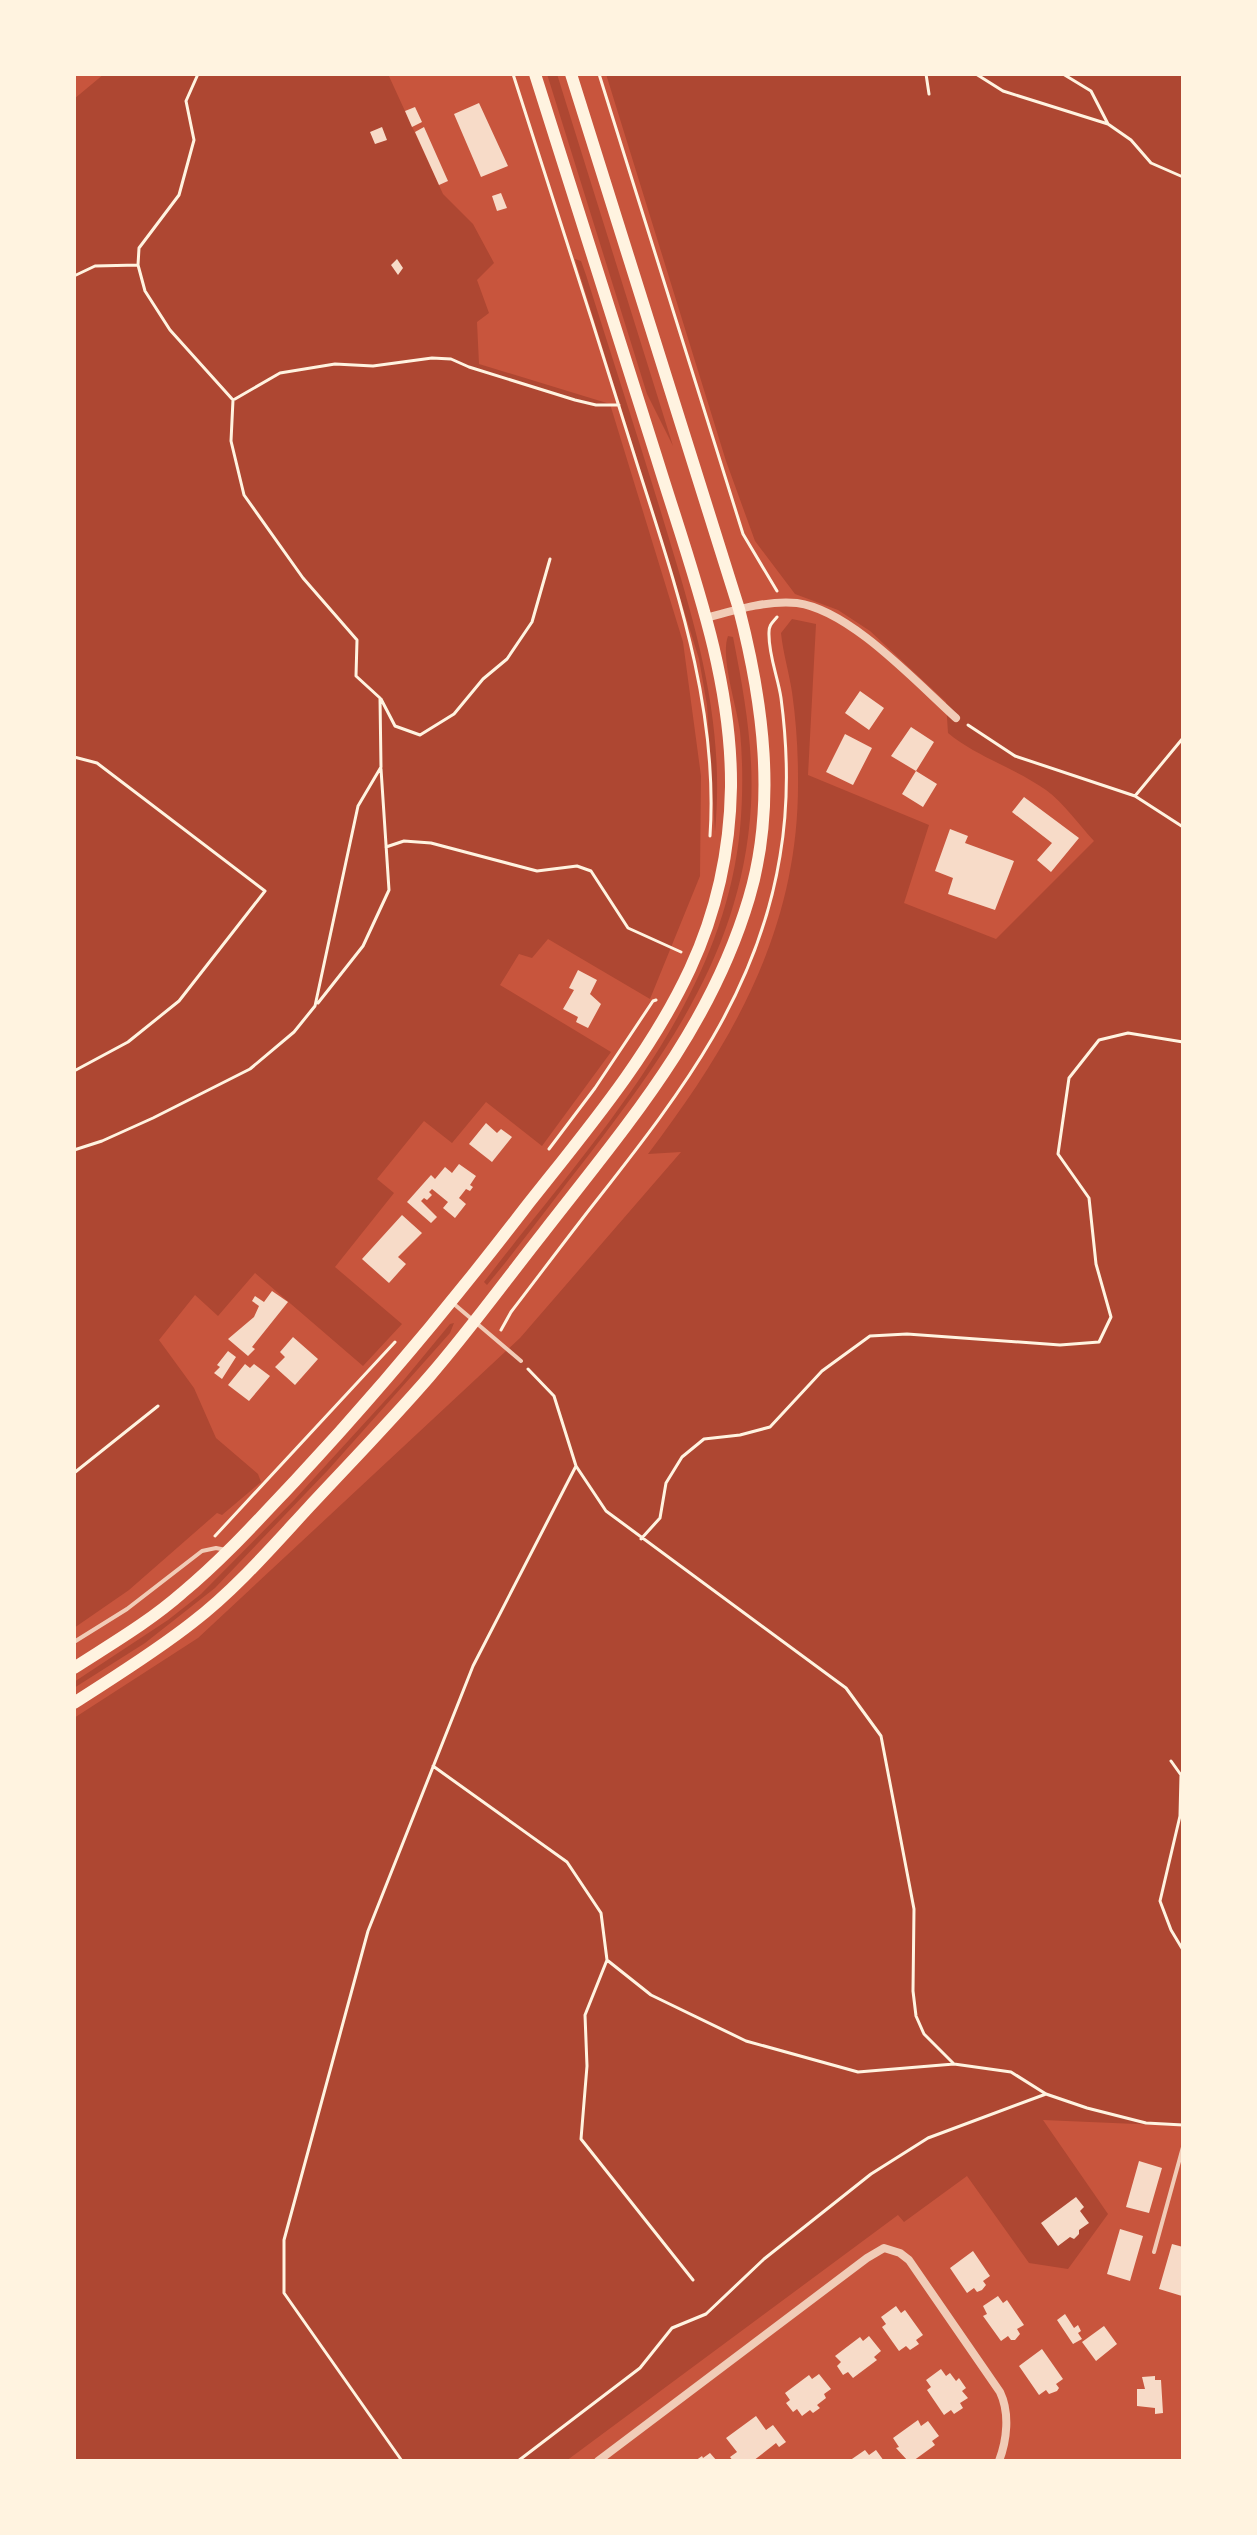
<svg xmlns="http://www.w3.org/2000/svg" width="1257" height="2535" font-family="Quicksand,sans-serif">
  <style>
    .green { fill: #ae4732 }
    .building { fill: #f7dbc8 }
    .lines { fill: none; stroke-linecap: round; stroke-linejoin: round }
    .path { stroke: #fff3e0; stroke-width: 3 }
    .service { stroke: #f1ccb7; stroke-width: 4 }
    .minor { stroke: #f1ccb7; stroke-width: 8 }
    .primary { stroke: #fff3e0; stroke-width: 12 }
  </style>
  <rect width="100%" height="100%" fill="#c8553d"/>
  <!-- green -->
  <path class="green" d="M 104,74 L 388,74 L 443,194 L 473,224 L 494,263 L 477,280 L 489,313 L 477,322 L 479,364 L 610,404 L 683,642 L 701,776 L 700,876 L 650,999 L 548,939 L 532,958 L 519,954 L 500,985 L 611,1052 L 542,1146 L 486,1102 L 452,1143 L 424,1121 L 377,1179 L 394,1193 L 335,1267 L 402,1324 L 363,1366 L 255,1273 L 218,1316 L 195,1295 L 159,1340 L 194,1388 L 216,1438 L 258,1474 L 261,1482 L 222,1515 L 217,1513 L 129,1590 L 74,1628 L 74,99 Z
    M 547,74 L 557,74 L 673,446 L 647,394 Z
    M 606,74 L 1183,74 L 1183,2126 L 1043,2120 L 1108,2214 L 1068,2269 L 1029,2263 L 967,2176 L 904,2222 L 898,2215 L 566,2461 L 74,2461 L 74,1718 L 198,1638 L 520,1338 L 681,1152 L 648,1154 C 735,1039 800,926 798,777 C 798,749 796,720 792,692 C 789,672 783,653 781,633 L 792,619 L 816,624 L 808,775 L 929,825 L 904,903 L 996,939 L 1094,841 C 1079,825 1064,803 1046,790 C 1015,768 977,757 948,733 L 946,702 L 870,631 L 838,610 L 795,594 L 755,541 L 726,461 Z
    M 575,259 L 581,261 L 586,275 C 613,361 641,446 667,532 C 698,634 725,724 715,832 L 707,705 L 699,659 Z
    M 728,636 L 733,637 C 744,693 754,748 751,805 C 743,946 670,1049 588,1156 C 554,1199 522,1243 487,1285 L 484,1282 C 588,1146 723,1007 740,829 C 743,796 743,763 740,731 C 737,707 720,657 728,636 Z
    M 454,1323 L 450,1333 L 329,1469 L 215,1588 L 145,1643 L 74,1688 L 74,1682 L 168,1620 L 201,1594 L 294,1500 L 403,1381 L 450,1324 Z"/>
  <!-- building -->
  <path class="building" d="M 479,103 L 508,166 L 481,177 L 454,114 Z
    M 415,107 L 422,122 L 412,127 L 405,111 Z
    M 382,127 L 387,140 L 375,144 L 370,132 Z
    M 424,127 L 448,181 L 439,185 L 415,132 Z
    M 501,193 L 507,208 L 497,211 L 492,196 Z
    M 397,259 L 403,268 L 398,275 L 391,265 Z
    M 860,691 L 884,708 L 869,730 L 845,713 Z
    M 911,727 L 934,742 L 916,771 L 937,784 L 923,807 L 902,794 L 916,771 L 891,756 Z
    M 845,734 L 872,748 L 853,785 L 826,772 Z
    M 1024,797 L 1079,838 L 1051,872 L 1037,860 L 1052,843 L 1012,812 Z
    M 950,829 L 968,836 L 965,843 L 1014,861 L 995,910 L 948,894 L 953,878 L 935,871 Z
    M 578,970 L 597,980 L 590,994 L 601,1004 L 588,1028 L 576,1022 L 578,1017 L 563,1009 L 574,990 L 569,988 Z
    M 486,1123 L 497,1133 L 501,1129 L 512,1137 L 492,1162 L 469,1144 Z
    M 459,1164 L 476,1176 L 470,1185 L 473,1187 L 470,1191 L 466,1189 L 459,1198 L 466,1204 L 455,1218 L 443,1208 L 448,1202 L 432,1189 L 429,1192 L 432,1195 L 427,1200 L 424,1198 L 421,1201 L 437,1217 L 431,1223 L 407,1202 L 431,1175 L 435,1179 L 445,1167 L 452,1173 Z
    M 402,1215 L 422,1233 L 398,1257 L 406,1264 L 389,1283 L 362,1259 Z
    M 272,1291 L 288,1302 L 252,1347 L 255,1349 L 248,1356 L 228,1339 L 254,1317 L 259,1306 L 252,1301 L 255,1296 L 264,1302 Z
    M 293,1337 L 318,1359 L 295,1385 L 275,1367 L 285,1357 L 280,1352 Z
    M 228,1351 L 236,1357 L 222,1379 L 214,1373 L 220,1367 L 217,1365 Z
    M 245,1364 L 250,1368 L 254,1364 L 270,1376 L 249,1401 L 228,1385 Z
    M 1139,2161 L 1162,2168 L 1149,2213 L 1126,2207 Z
    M 1076,2197 L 1084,2207 L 1080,2211 L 1089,2223 L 1079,2230 L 1079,2234 L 1074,2239 L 1070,2237 L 1058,2246 L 1041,2223 Z
    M 1120,2229 L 1143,2236 L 1130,2281 L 1107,2274 Z
    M 1172,2244 L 1183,2247 L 1182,2296 L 1159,2289 Z
    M 973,2251 L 990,2276 L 983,2281 L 986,2285 L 982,2290 L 977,2292 L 974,2288 L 967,2293 L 950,2268 Z
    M 998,2296 L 1003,2303 L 1007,2300 L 1024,2325 L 1017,2329 L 1020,2334 L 1015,2340 L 1011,2340 L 1008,2336 L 1001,2341 L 983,2316 L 987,2314 L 983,2306 Z
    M 896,2306 L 901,2313 L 905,2310 L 923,2335 L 916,2340 L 919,2344 L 910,2350 L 906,2346 L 899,2351 L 882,2327 L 886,2324 L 881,2317 Z
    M 1065,2314 L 1074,2328 L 1078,2325 L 1081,2331 L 1078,2333 L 1082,2339 L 1073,2344 L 1057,2320 Z
    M 1104,2326 L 1117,2344 L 1096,2361 L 1082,2342 Z
    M 869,2336 L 881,2351 L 874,2357 L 877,2360 L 853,2378 L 848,2372 L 843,2375 L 837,2366 L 841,2362 L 835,2356 L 860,2337 L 863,2341 Z
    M 1042,2349 L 1063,2379 L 1056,2384 L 1059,2388 L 1057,2391 L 1049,2394 L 1046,2390 L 1039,2395 L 1019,2366 Z
    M 941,2369 L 946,2376 L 950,2373 L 956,2381 L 959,2378 L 966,2388 L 962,2391 L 968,2398 L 960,2403 L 963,2408 L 954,2414 L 951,2410 L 944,2415 L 927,2390 L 931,2387 L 926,2380 Z
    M 819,2374 L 831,2389 L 824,2394 L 826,2398 L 817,2405 L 820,2408 L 813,2413 L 810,2410 L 802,2416 L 797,2409 L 793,2412 L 786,2403 L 790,2400 L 785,2393 L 809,2375 L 812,2379 Z
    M 1155,2376 L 1155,2380 L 1161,2380 L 1163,2413 L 1155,2414 L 1155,2408 L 1137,2406 L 1137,2389 L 1145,2389 L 1142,2377 Z
    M 756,2416 L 766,2430 L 773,2425 L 786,2442 L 779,2447 L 776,2443 L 753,2461 L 733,2461 L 730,2457 L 737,2452 L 726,2438 Z
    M 918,2420 L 921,2426 L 928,2421 L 939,2436 L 932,2441 L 935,2445 L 913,2461 L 908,2461 L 896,2448 L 899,2447 L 893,2438 Z
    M 865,2450 L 869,2455 L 876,2450 L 884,2461 L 849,2461 Z
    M 710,2453 L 717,2461 L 695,2461 L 702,2456 L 703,2458 Z"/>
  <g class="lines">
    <!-- path -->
    <path class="path" d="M 513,74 C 553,200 594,325 633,451 C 672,576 719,702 710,836
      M 599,74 L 743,534 L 777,591
      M 926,74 L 929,94
      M 976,74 L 1003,91 L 1108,124
      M 1063,74 L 1091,91 L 1108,124 L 1131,140 L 1151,163 L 1183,177
      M 74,276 L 95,266 L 138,265
      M 235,399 L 280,373 L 335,364 L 373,366 L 432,358 L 451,359 L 469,367 L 575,400 L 596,405 L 619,405
      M 381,699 L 395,726 L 420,735 L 454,714 L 483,679 L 507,659 L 532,622 L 550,559
      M 968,725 L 1015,756 L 1135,796 L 1183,827
      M 74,757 L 97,763 L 265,891 L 179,1001 L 128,1042 L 74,1071
      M 1135,796 L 1183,738
      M 386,847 L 404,841 L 431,843 L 537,871 L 577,866 L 591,871 L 628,928 L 681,952
      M 318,1003 L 363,946 L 389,890 L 381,769
      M 549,1149 L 595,1088 L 653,1001 L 656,1000
      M 74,1150 L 102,1141 L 153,1118 L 250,1069 L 294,1032 L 315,1006 L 358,806 L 381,767 L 380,698 L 356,676 L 357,640 L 303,578 L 244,495 L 231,441 L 233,400 L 170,330 L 145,291 L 138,265 L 139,248 L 179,195 L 194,140 L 186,101 L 198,74
      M 501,1330 L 511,1312 C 541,1273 570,1234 600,1196 C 683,1090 758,992 780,856 C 789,803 788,751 781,698 C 778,677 768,654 769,632 C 769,625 772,623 777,617
      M 528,1369 L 554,1396 L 576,1466 L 606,1511 L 846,1688 L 881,1736 L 914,1909 L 913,1991 L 916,2016 L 924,2034 L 954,2064 L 1011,2072 L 1046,2094 L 1087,2108 L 1146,2123 L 1183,2125
      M 74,1473 L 158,1406
      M 215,1536 L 395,1342
      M 641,1539 L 660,1518 L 666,1483 L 682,1457 L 704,1439 L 740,1435 L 770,1427 L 822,1371 L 870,1336 L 907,1334 L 1060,1345 L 1099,1342 L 1111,1317 L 1096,1264 L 1089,1198 L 1058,1154 L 1069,1078 L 1099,1040 L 1128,1033 L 1183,1042
      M 1171,1761 L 1181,1775 L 1180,1816 L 1160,1901 L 1171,1930 L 1183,1950
      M 433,1766 L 567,1862 L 601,1913 L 607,1960 L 651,1995 L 746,2041 L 858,2072 L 954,2064
      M 607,1960 L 585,2015 L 587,2066 L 581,2139 L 693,2280
      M 402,2461 L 284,2293 L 284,2240 L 368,1931 L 473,1666 L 576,1466
      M 518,2461 L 640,2368 L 672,2328 L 706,2314 L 764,2259 L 871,2174 L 928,2138 L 1046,2094"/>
    <!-- service -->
    <path class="service" d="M 454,1304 L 521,1361
      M 74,1642 L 127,1609 L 202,1551 L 216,1548 L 226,1550
      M 1154,2252 L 1183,2147"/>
    <!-- minor -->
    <path class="minor" d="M 706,618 C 735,610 767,600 797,603 C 850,610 916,682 956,718
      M 598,2461 L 867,2258 L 884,2248 L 900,2253 L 909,2260 L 1000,2392 C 1010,2413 1007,2440 999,2461"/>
    <!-- primary -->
    <path class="primary" d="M 74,1668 C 111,1644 149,1622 182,1593 C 223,1559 259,1519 295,1481 C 377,1393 452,1303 525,1208 C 585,1132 649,1057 690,969 C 716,913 730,850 731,787 C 732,674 690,566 657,459 C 616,331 576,202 535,74
      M 74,1703 C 114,1677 155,1652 193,1622 C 235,1590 272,1547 309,1507 C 349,1464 390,1422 429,1377 C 469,1331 505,1281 543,1233 C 626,1126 710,1030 749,898 C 777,804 763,702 739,609 L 571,74"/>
  </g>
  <!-- border -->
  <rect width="1257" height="2535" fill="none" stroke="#fff3e0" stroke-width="152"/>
</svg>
